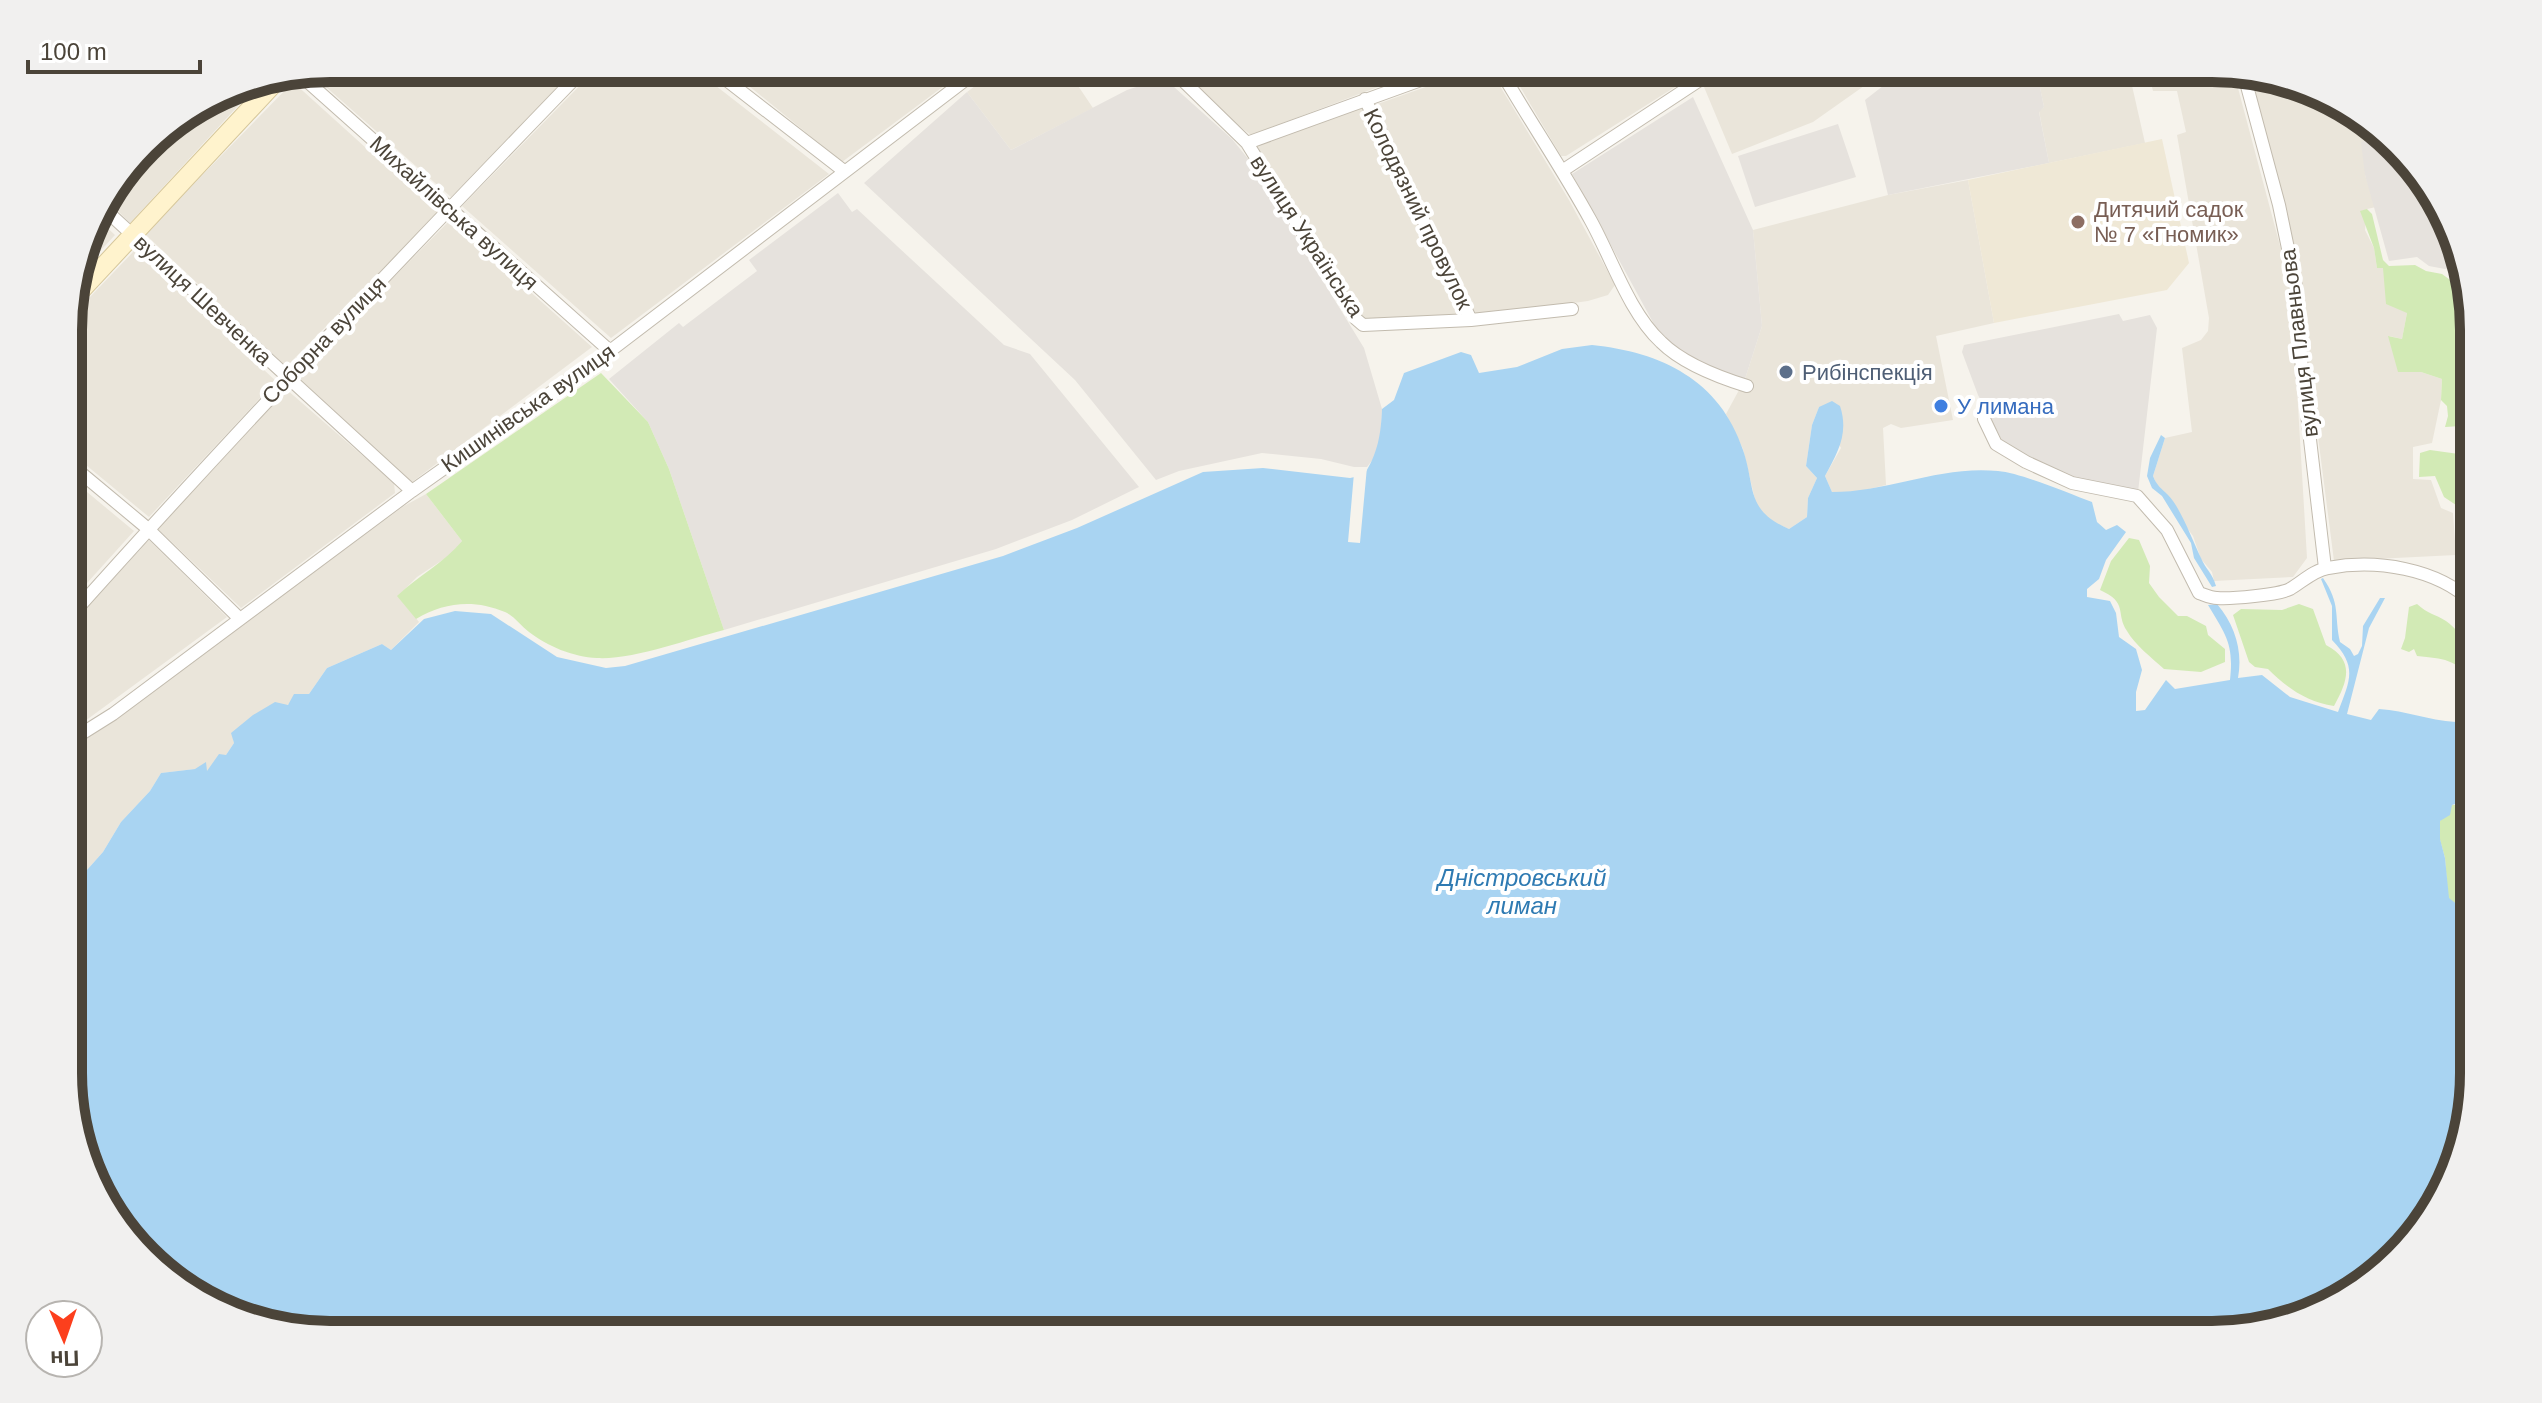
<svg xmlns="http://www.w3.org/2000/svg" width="2542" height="1403" font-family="Arial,sans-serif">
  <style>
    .residential { fill: #eae5da }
    .industrial { fill: #e6e2dd }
    .education { fill: #efe8d6 }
    .green { fill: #d2eab5 }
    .water { fill: #a9d4f2 }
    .pier { fill: #f6f3ec }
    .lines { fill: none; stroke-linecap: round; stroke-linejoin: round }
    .street-casing { stroke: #c2bbae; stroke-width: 14 }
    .secondary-casing { stroke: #d6c79b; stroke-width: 20 }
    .street { stroke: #fff; stroke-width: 12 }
    .secondary { stroke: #fff3cd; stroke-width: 18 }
    .education-dot { fill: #8d6e63; stroke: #fff; stroke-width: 3 }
    .service-dot { fill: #5c6f8a; stroke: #fff; stroke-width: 3 }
    .shop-dot { fill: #3f7fe0; stroke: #fff; stroke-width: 3 }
    .labels { text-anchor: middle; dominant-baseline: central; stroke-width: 8; stroke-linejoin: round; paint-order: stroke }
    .street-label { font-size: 22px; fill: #4b4439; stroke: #fff }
    .education-label { font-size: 22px; fill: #785e54; stroke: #fff; text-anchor: start }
    .service-label { font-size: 22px; fill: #4e5e75; stroke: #fff; text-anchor: start }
    .shop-label { font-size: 22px; fill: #366cbe; stroke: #fff; text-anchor: start }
    .water-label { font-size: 24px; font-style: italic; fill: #2e7ab2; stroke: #fff }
    .rim { fill: none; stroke: #4b4439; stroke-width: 10 }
  </style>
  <rect width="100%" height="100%" fill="#f6f3ec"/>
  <!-- residential -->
  <path class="residential" d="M 330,68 L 576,68 L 451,197 L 309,72 Z
    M 597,68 L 693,68 L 829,174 L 611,338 L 462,206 Z
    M 727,68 L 968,68 L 842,162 Z
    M 999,68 L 1066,68 L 1093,108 L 1011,150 L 967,92 Z
    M 1178,68 L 1428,68 L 1251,135 L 1231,120 Z
    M 1479,68 L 1489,68 L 1569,200 L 1615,285 L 1608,295 L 1588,301 L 1477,316 L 1372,106 Z
    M 1509,68 L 1705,68 L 1566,156 L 1561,156 Z
    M 1735,68 L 1879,68 L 1881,74 L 1813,122 L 1732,154 L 1704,87 Z
    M 2036,68 L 2128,68 L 2145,143 L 2049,163 L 2039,111 L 2044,107 Z
    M 2147,68 L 2212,68 L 2234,73 L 2291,287 L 2307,558 L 2293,577 L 2214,581 L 2212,572 L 2201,559 L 2193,536 L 2159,490 L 2153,476 L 2165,438 L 2192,432 L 2182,348 L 2201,340 L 2208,331 L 2209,318 L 2177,135 L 2186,132 L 2177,91 L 2153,91 Z
    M 2252,77 L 2328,95 L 2382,143 L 2376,138 L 2365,161 L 2365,175 L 2376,207 L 2367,209 L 2365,230 L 2374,248 L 2377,268 L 2383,267 L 2407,313 L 2402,339 L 2389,336 L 2421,372 L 2442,379 L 2441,400 L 2432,443 L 2413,447 L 2413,479 L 2431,480 L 2441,508 L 2453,513 L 2456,555 L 2334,561 L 2307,351 L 2303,288 Z
    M 260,82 L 130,223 L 106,199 L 157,133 L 230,88 Z
    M 293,82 L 438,213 L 286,367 L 145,234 Z
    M 1362,103 L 1463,314 L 1459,318 L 1395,320 L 1362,318 L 1254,146 Z
    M 1968,180 L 1994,323 L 1936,336 L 1953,420 L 1901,428 L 1891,424 L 1883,428 L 1886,485 L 1856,492 L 1832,492 L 1825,476 L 1841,448 L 1819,407 L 1812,425 L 1806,466 L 1817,478 L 1808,498 L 1807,517 L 1789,529 L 1773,522 L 1757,508 L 1743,449 L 1726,414 L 1745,379 L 1762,326 L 1753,230 L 1888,195 Z
    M 95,216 L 115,235 L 79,274 Z
    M 450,220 L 592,347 L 412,482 L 295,378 Z
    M 134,251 L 276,381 L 149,517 L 69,451 L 69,319 Z
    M 286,389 L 394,483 L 395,493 L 241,608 L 156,527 Z
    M 69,477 L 134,531 L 69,603 Z
    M 426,494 L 462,541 L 450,555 L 417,577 L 398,596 L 419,622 L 391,650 L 382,644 L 327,668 L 309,694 L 232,733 L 234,743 L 226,755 L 206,773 L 195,769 L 161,773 L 150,791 L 121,822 L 103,852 L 70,889 L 70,751 L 404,506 Z
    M 149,540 L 227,617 L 70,732 L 69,627 Z"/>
  <!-- industrial -->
  <path class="industrial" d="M 1892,68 L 2036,68 L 2044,107 L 2039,112 L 2049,163 L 1888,195 L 1865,100 L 1888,82 Z
    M 1164,78 L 1232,139 L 1249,160 L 1364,348 L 1382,409 L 1381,437 L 1374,458 L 1367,467 L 1354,467 L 1321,459 L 1262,453 L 1179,471 L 1156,480 L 1075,380 L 864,183 L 967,92 L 1011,150 L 1127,90 Z
    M 1693,97 L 1753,230 L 1762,326 L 1745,379 L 1717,370 L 1673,347 L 1655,326 L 1572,174 Z
    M 1838,124 L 1856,177 L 1755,207 L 1738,156 Z
    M 2376,138 L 2389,154 L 2397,155 L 2430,184 L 2460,265 L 2445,269 L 2429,266 L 2417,257 L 2389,261 L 2365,175 L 2361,142 Z
    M 838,193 L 852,212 L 857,209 L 1004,345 L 1030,354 L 1139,487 L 1072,520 L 996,549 L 724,630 L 669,469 L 648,422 L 609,379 L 679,323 L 683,327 L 757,271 L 749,260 Z
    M 2119,314 L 2123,321 L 2150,315 L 2157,328 L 2138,492 L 2074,480 L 2004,444 L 1978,395 L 1962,352 L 1964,345 Z"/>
  <!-- education -->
  <path class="education" d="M 2162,139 L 2189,263 L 2167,290 L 1994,323 L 1968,180 Z"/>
  <!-- green -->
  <path class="green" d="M 2367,209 L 2372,214 L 2383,260 L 2389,266 L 2415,265 L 2426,271 L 2442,274 L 2472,296 L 2473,560 L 2459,507 L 2444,497 L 2435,476 L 2419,477 L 2420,453 L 2430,450 L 2466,455 L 2470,450 L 2461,426 L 2445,427 L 2448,416 L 2447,406 L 2441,400 L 2442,379 L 2421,372 L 2398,372 L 2388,336 L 2402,339 L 2407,313 L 2386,304 L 2383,268 L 2377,268 L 2374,248 L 2360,211 Z
    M 601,373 L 648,422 L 669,469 L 724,630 C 688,639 634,660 597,658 C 573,657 547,646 529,632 C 521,626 514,616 505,612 C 474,599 444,602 416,619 L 397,596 C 418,576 444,563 462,541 L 426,494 Z
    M 2129,538 L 2139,540 L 2150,566 L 2149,583 L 2159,597 L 2178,616 L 2187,616 L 2206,626 L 2208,635 L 2225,649 L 2225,662 L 2201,672 L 2164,669 C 2152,658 2135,645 2127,631 C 2115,613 2129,603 2100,590 L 2111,561 Z
    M 2299,604 L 2313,609 L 2326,645 C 2355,660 2348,681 2334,706 C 2307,702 2287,688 2268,669 L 2255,667 L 2249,662 L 2233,615 L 2241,609 L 2282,610 Z
    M 2417,604 C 2428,614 2435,614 2446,621 C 2456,628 2462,639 2473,643 L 2473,682 C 2455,658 2444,659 2417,656 L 2414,649 L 2409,652 L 2401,649 L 2405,638 L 2409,607 Z
    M 2468,800 L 2473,803 L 2474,918 L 2448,898 L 2445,858 L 2440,840 L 2440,821 L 2452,805 L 2460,805 Z"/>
  <!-- water -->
  <path class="water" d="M 1592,345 C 1661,352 1720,380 1743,450 C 1756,488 1745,510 1789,529 L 1807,517 L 1808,498 L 1817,478 L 1806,466 L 1812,425 L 1819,407 L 1832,401 L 1840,406 C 1849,433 1838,452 1825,476 L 1832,492 C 1888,492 1941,465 1998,471 C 2021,473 2068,493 2092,502 L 2097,522 L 2106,530 L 2117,525 L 2126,532 L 2106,560 L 2099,579 L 2087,589 L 2087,597 L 2110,601 L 2116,613 L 2119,637 L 2136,649 L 2142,670 L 2136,692 L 2136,711 L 2145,710 L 2166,680 L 2175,689 L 2230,680 C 2234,644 2226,635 2208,605 L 2217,604 C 2235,625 2243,651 2238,678 L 2262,675 L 2290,697 L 2338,712 C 2350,680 2358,667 2332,640 L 2332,606 L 2321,579 L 2323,578 C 2341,604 2334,615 2340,642 L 2350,649 L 2354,656 L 2358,654 L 2362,646 L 2363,626 L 2380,598 L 2385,598 L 2369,628 L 2347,714 L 2371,720 L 2379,709 C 2407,711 2427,720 2456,722 L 2465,741 L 2472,775 L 2456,776 L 2473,795 L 2473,803 L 2468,800 L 2452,805 L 2450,815 L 2440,821 L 2440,839 L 2445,858 L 2449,898 L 2474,918 L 2474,1074 L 2447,1189 L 2357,1291 L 2229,1334 L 330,1335 L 214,1308 L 112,1219 L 70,1108 L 70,889 L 103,852 L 121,822 L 150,791 L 161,773 L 195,769 L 206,762 L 207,771 L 219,754 L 226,755 L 234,743 L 231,733 L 253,715 L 275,702 L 288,705 L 294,694 L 309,694 L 327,668 L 382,644 L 391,650 L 424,619 L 455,611 L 491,614 L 557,657 L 606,668 L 625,666 L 1003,556 L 1077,528 L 1203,472 L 1263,468 L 1350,478 L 1364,475 C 1378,453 1381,434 1382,409 L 1394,400 L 1404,373 L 1461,352 L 1471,355 L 1479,373 L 1517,367 L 1562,349 Z
    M 2161,435 L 2165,438 L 2153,476 C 2157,486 2161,488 2168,495 C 2181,508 2193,542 2201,558 C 2206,570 2212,572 2216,586 L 2212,587 L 2194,558 L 2191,543 L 2162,496 L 2152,488 L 2147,476 L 2150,458 Z"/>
  <!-- pier -->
  <path class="pier" d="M 1364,467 L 1367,467 L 1360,543 L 1348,542 L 1354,473 L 1362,471 Z"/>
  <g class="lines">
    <defs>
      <path id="street" d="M 711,68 L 844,171
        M 1170,68 L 1247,143 L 1356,319 L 1363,325 L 1471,320 L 1572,309
        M 1499,68 C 1529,120 1562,168 1591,221 C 1612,259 1629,312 1661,342 C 1683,364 1718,377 1747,386
        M 299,74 L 610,351
        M 2244,75 L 2279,205 L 2296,287 L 2302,371 L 2325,568
        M 1365,99 L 1471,320
        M 1247,143 L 1454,68
        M 1562,171 L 1718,68
        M 101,206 L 412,491
        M 1984,419 L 1996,444 L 2026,462 L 2072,483 L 2137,496 L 2167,530 L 2199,593 C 2205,595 2211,598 2217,598 C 2231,599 2278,595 2290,589 C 2302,582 2314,570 2328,568 C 2376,559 2437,568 2473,603
        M 69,463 L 147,528 L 239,618
        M 69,618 C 237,430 410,249 585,68
        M 70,741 L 113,714 L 412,491 L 610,351 L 981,68"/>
      <path id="secondary" d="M 72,300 L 279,78"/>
    </defs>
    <!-- street casing -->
    <use href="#street" class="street-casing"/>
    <!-- secondary casing -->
    <use href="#secondary" class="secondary-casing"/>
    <!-- street -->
    <use href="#street" class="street"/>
    <!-- secondary -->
    <use href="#secondary" class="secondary"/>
  </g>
  <!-- markers -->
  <circle class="education-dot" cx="2078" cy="222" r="8"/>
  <circle class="service-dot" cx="1786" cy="372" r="8"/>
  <circle class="shop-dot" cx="1941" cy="406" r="8"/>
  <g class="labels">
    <!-- street labels -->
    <g class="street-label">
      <text transform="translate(1418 209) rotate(64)">Колодязний провулок</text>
      <text transform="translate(454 213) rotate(42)">Михайлівська вулиця</text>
      <text transform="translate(1307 236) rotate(57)">вулиця Українська</text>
      <text transform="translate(203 300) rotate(43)">вулиця Шевченка</text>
      <text transform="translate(324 340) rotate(-46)">Соборна вулиця</text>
      <text transform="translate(2299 343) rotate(-97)">вулиця Плавньова</text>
      <text transform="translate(528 408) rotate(-35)">Кишинівська вулиця</text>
    </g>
    <!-- education labels -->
    <g class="education-label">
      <text x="2094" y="209">Дитячий садок<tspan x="2094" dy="25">№ 7 «Гномик»</tspan></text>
    </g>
    <!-- service labels -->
    <g class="service-label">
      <text x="1802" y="372">Рибінспекція</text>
    </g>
    <!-- shop labels -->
    <g class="shop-label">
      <text x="1957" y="406">У лимана</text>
    </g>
    <!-- water labels -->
    <g class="water-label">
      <text x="1522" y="877">Дністровський<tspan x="1522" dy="28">лиман</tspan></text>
    </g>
  </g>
  <!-- crop -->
  <path d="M0 0H2542V1403H0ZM330 82H2212A248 248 0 0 1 2460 330V1073A248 248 0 0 1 2212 1321H330A248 248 0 0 1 82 1073V330A248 248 0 0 1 330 82Z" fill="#f1f0ef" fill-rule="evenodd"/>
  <path class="rim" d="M330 82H2212A248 248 0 0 1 2460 330V1073A248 248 0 0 1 2212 1321H330A248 248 0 0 1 82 1073V330A248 248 0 0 1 330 82Z"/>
  <!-- north arrow -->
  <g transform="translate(64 1339) rotate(178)"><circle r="38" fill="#ffffff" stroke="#b7b4b0" stroke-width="2"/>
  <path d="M0-6L14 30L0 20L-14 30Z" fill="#fc3f1d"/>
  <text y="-12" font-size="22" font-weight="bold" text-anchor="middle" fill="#4b4439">Пн</text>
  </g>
  <!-- scale -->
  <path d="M28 60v12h172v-12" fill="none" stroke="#4b4439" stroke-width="4"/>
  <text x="40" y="60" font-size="24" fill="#4b4439" stroke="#ffffff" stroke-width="6" paint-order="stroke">100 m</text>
</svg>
